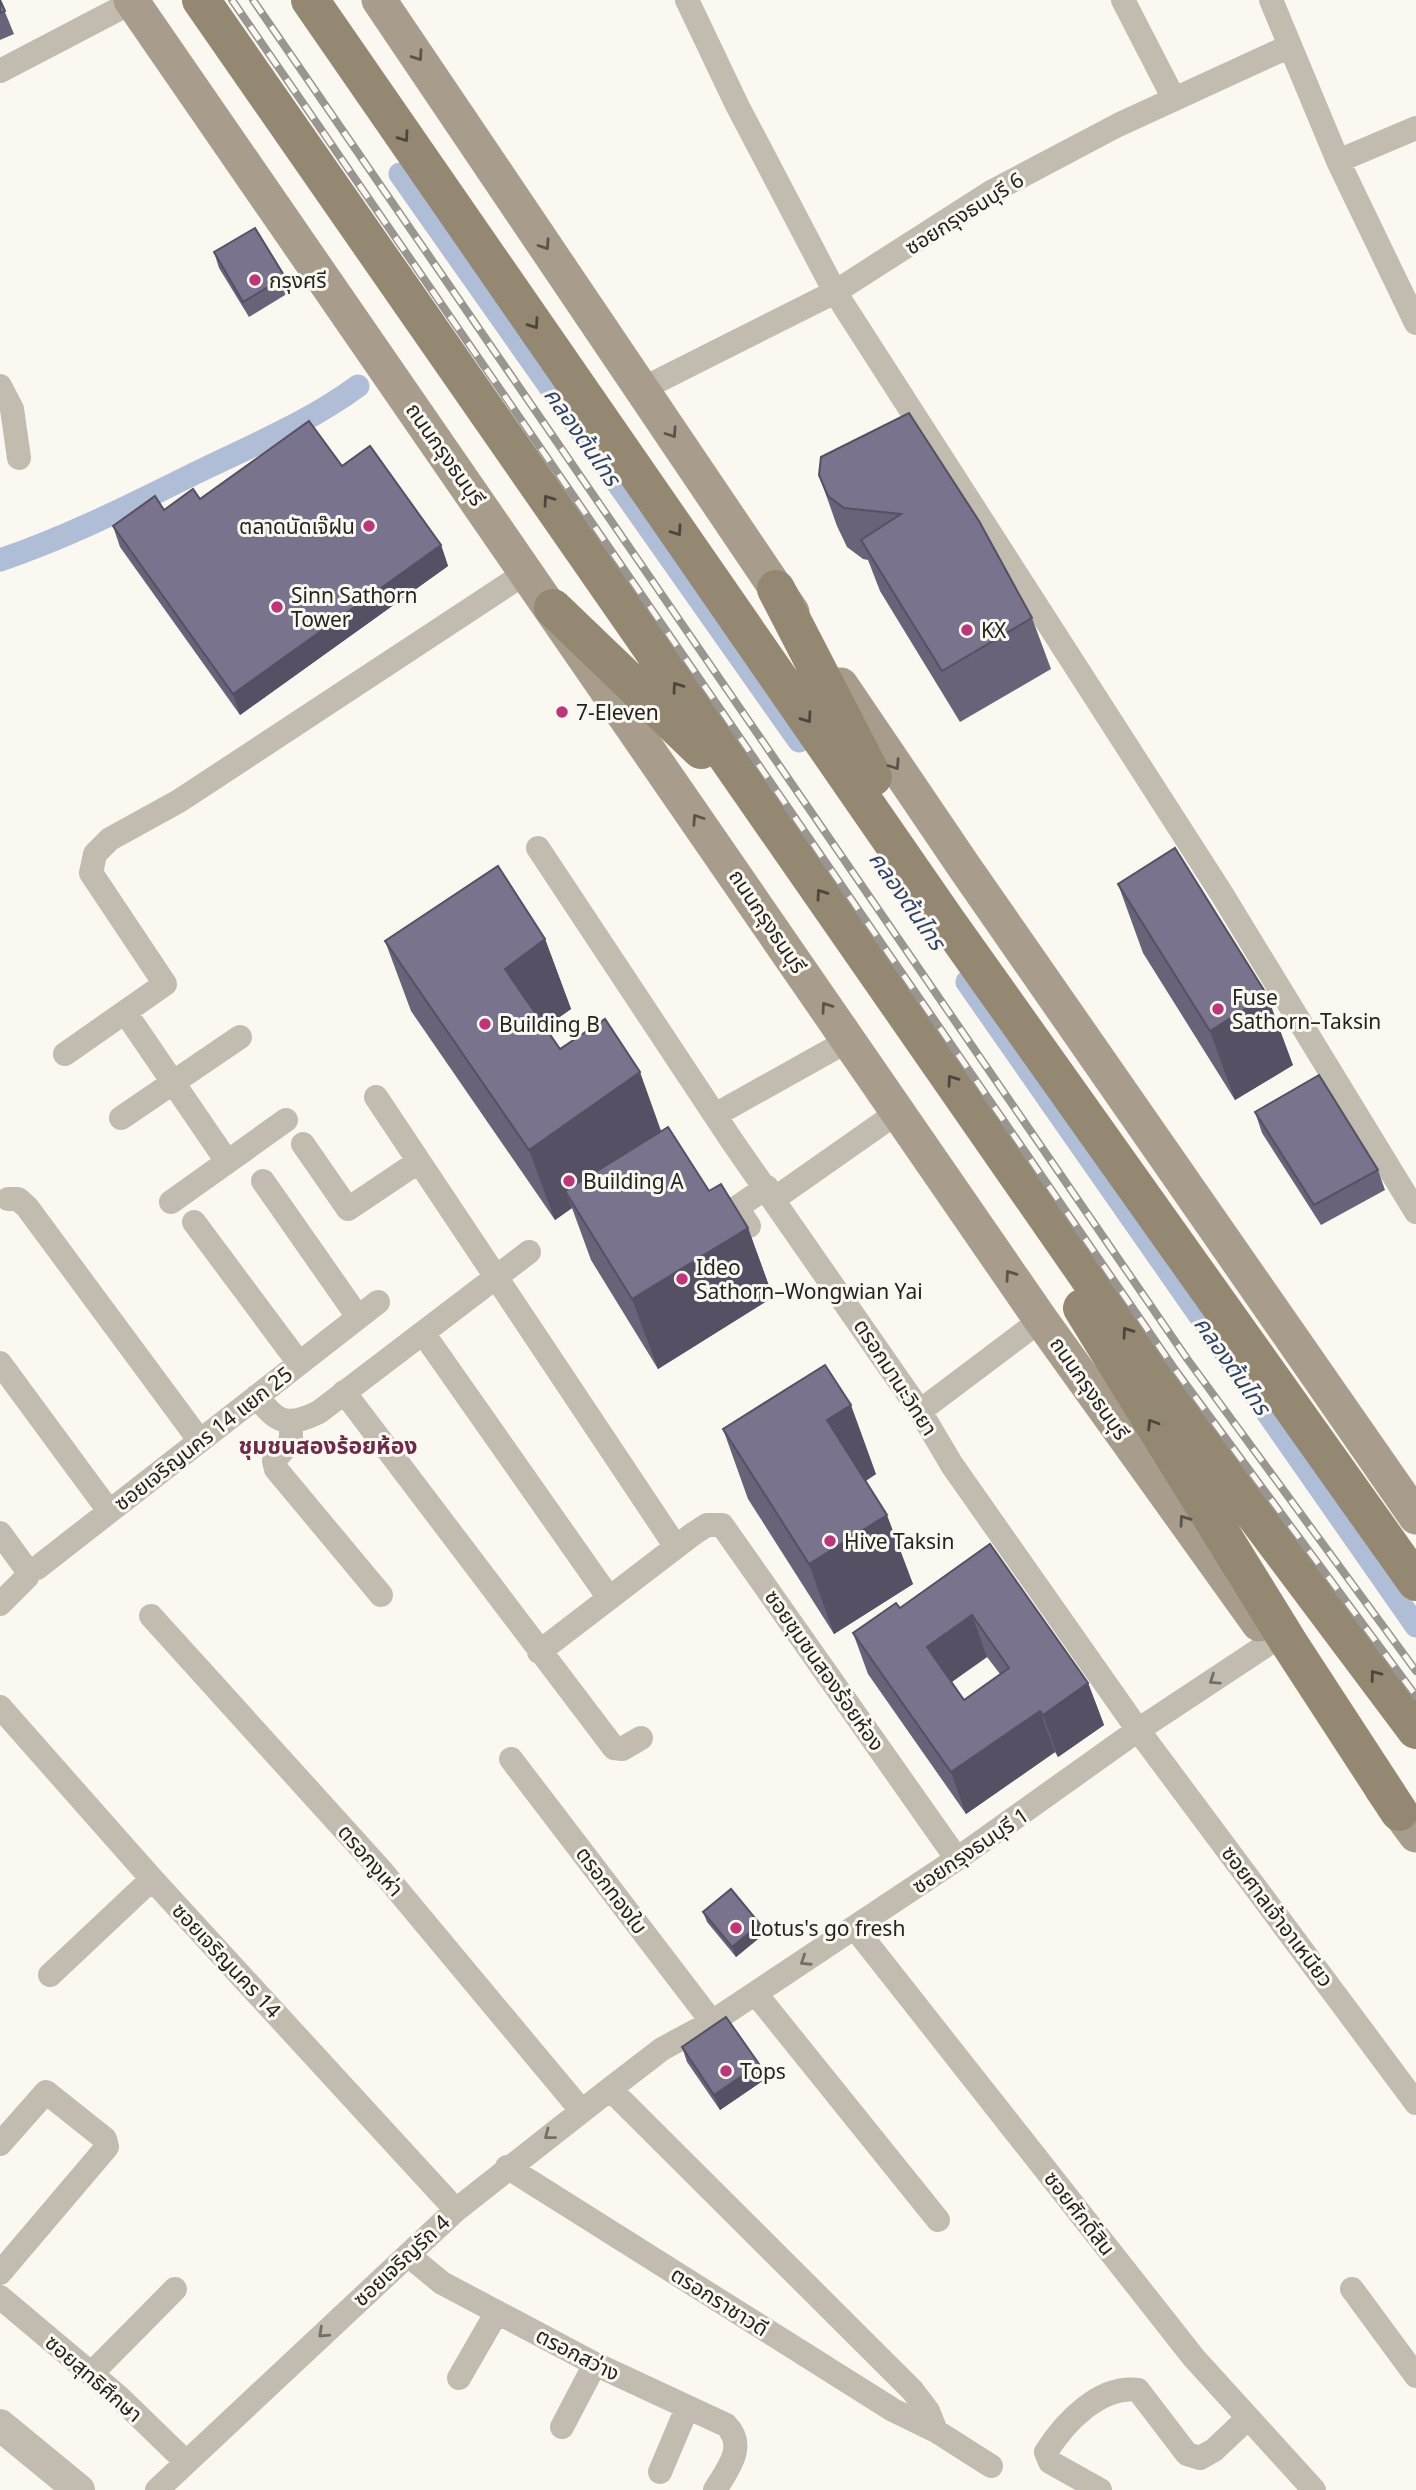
<svg xmlns="http://www.w3.org/2000/svg" width="1416" height="2490" font-family="'Noto Sans','Noto Sans Thai',sans-serif">
  <style>
    .lines { fill: none; stroke-linecap: round; stroke-linejoin: round }
    .canal { stroke: #afbdd7; stroke-width: 23 }
    .minor { stroke: #c2bbaf; stroke-width: 24 }
    .tertiary { stroke: #c2bbaf; stroke-width: 32 }
    .secondary { stroke: #a89d8c; stroke-width: 35 }
    .primary { stroke: #958873; stroke-width: 38 }
    .rail-casing { stroke: #999692; stroke-width: 8 }
    .rail { stroke: #fbf7f1; stroke-width: 5; stroke-dasharray: 16; stroke-linecap: butt }
    .wall { fill: #696379; fill-rule: evenodd }
    .shaded-wall { fill: #555063 }
    .building { fill: #7a738d; stroke: #555063; stroke-width: 2; fill-rule: evenodd }
    .oneway { stroke: #59544c }
    .oneway2 { stroke: #4c463e }
    .oneway3 { stroke: #736f68 }
    .poi-dot { fill: #bc377a; stroke: #fbf7f1; stroke-width: 2.5 }
    .labels { text-anchor: middle; dominant-baseline: central; stroke-width: 6; stroke-linejoin: round; paint-order: stroke }
    .street-label { font-size: 21px; fill: #242321; stroke: #fbf7f1 }
    .poi-label { font-size: 21px; fill: #242321; stroke: #fbf7f1; text-anchor: start }
    .water-label { font-size: 23px; font-style: italic; fill: #2e4369; stroke: #fbf7f1 }
    .neighbourhood-label { font-size: 23px; font-weight: bold; fill: #6c2b49; stroke: #fbf7f1 }
  </style>
  <rect width="100%" height="100%" fill="#fbf7f1"/>
  <g class="lines">
    <!-- canal -->
    <path class="canal" d="M 400,174 L 799,741
      M 0,560 C 72,536 140,500 208,467 C 260,442 312,420 358,386
      M 967,982 L 1416,1626"/>
    <!-- minor -->
    <path class="minor" d="M 687,0 L 737,105 L 835,292 L 1220,891 L 1416,1212
      M 1123,0 L 1174,99
      M 1271,0 L 1338,161 L 1416,323
      M 0,71 L 132,2
      M 1338,161 L 1416,128
      M 0,386 L 12,409 L 19,458
      M 642,389 L 835,292 L 991,192 L 1118,125 L 1290,46
      M 538,848 L 732,1141 L 920,1411 L 952,1465 L 1138,1730 L 1416,2103
      M 125,1012 L 226,1160
      M 65,1054 L 165,984 L 91,873 L 95,854 L 110,839 L 179,801 L 527,572
      M 376,1097 L 676,1547
      M 715,1115 L 849,1040
      M 121,1118 L 240,1037
      M 303,1144 L 348,1209 L 418,1162
      M 263,1181 L 358,1317
      M 8,1199 L 18,1199 L 27,1207 L 200,1441
      M 774,1199 L 898,1112
      M 171,1202 L 286,1120
      M 737,1208 L 749,1226
      M 726,1215 L 767,1187
      M 194,1222 L 299,1363
      M 423,1333 L 609,1598
      M 0,1363 L 109,1511
      M 344,1392 L 614,1748 L 622,1749 L 641,1738
      M 257,1396 C 277,1424 288,1427 319,1412 L 529,1252
      M 920,1411 L 1041,1320
      M 291,1422 L 291,1441 L 274,1461 L 276,1469 L 381,1595
      M 0,1533 L 27,1570 L 27,1577 L 0,1604
      M 27,1570 L 37,1568 L 378,1302
      M 151,1616 L 380,1869 L 581,2110
      M 539,1652 L 693,1534 L 707,1525 L 722,1525 L 957,1859
      M 0,1707 L 152,1879 L 456,2210
      M 511,1759 L 712,2022
      M 855,1928 L 1194,2358 L 1314,2490
      M 50,1975 L 152,1879
      M 756,1994 L 938,2220
      M 610,2089 L 912,2390 L 928,2411 L 936,2431
      M 0,2144 L 46,2092 L 105,2139 L 107,2147 L 0,2273
      M 507,2167 L 893,2410 L 936,2431 L 991,2466
      M 408,2255 L 442,2283 L 595,2364 L 726,2425 C 747,2446 728,2469 715,2490
      M 1352,2289 L 1416,2376
      M 0,2297 L 120,2398 L 186,2462
      M 91,2374 L 175,2289
      M 459,2378 L 497,2312
      M 562,2427 L 595,2364
      M 660,2472 L 687,2408
      M 157,2490 L 456,2210 L 610,2089 L 662,2049 L 712,2022 L 957,1859 L 1138,1730 L 1271,1642
      M 1100,2490 L 1050,2462 L 1046,2452 C 1065,2422 1100,2385 1138,2390 L 1187,2454 L 1200,2458 L 1214,2450 L 1248,2418"/>
    <!-- tertiary -->
    <path class="tertiary" d="M 0,2425 L 79,2490"/>
    <!-- secondary -->
    <path class="secondary" d="M 131,0 L 1041,1320 L 1259,1624
      M 379,0 L 792,612
      M 841,685 L 965,868 L 1416,1517
      M 1382,1789 L 1416,1835"/>
    <!-- primary -->
    <path class="primary" d="M 201,0 L 1239,1494 L 1416,1730
      M 310,0 L 946,920 L 1416,1582
      M 776,589 L 873,777
      M 553,608 L 701,750
      M 1082,1308 L 1289,1643 L 1399,1812"/>
    <defs>
      <path id="rail" d="M 232,0 L 1176,1371 L 1416,1696
        M 253,0 L 1188,1360 L 1416,1671"/>
    </defs>
    <!-- rail casing -->
    <use href="#rail" class="rail-casing"/>
    <!-- rail -->
    <use href="#rail" class="rail"/>
  </g>
  <!-- wall -->
  <path class="wall" d="M 0,0 L 14,34 L 0,40 Z
    M 214,252 L 285,277 L 290,292 L 249,317 L 219,268 Z
    M 909,413 L 1032,618 L 1051,669 L 960,722 L 880,591 L 868,560 L 863,559 L 847,547 L 837,526 L 819,475 Z
    M 342,466 L 441,545 L 448,566 L 240,715 L 120,547 L 113,526 L 200,499 Z
    M 1118,884 L 1293,1065 L 1235,1100 L 1143,953 Z
    M 545,939 L 571,1009 L 545,1027 L 560,1049 L 661,1131 L 709,1191 L 748,1228 L 773,1297 L 658,1369 L 591,1260 L 572,1208 L 555,1220 L 411,1011 L 385,941 Z
    M 1255,1112 L 1378,1170 L 1385,1190 L 1321,1225 L 1262,1133 Z
    M 723,1429 L 876,1474 L 866,1481 L 913,1584 L 834,1634 L 748,1499 Z
    M 990,1544 L 1088,1683 L 1104,1725 L 1058,1757 L 1055,1752 L 966,1814 L 868,1674 L 853,1633 L 900,1608 ZM 987,1657 L 1000,1674 L 964,1700 L 951,1682 Z
    M 703,1912 L 764,1934 L 736,1957 L 707,1922 Z
    M 682,2047 L 759,2064 L 764,2080 L 720,2110 L 687,2062 Z"/>
  <!-- shaded-wall -->
  <path class="shaded-wall" d="M 441,545 L 448,566 L 240,715 L 233,694 Z
    M 545,939 L 571,1009 L 530,1038 L 505,969 Z
    M 1267,995 L 1293,1065 L 1235,1100 L 1210,1031 Z
    M 640,1072 L 665,1142 L 565,1191 L 572,1208 L 555,1220 L 529,1150 Z
    M 748,1228 L 773,1297 L 658,1369 L 632,1299 Z
    M 851,1405 L 876,1474 L 852,1489 L 827,1420 Z
    M 887,1515 L 913,1584 L 834,1634 L 809,1564 Z
    M 972,1615 L 987,1657 L 942,1689 L 927,1647 Z
    M 1088,1683 L 1104,1725 L 1058,1757 L 1043,1715 Z
    M 1040,1711 L 1055,1752 L 966,1814 L 951,1772 Z
    M 760,1924 L 764,1934 L 736,1957 L 732,1947 Z
    M 759,2064 L 764,2080 L 720,2110 L 714,2095 Z"/>
  <!-- building -->
  <path class="building" d="M 0,0 L 5,11 L 0,13 Z
    M 255,228 L 285,277 L 243,302 L 214,252 Z
    M 909,413 L 979,521 L 1032,618 L 942,671 L 861,540 L 901,514 L 844,508 L 828,496 L 819,475 L 821,457 Z
    M 309,421 L 342,466 L 370,446 L 441,545 L 233,694 L 113,526 L 155,496 L 164,510 L 193,489 L 200,499 Z
    M 1175,848 L 1267,995 L 1210,1031 L 1118,884 Z
    M 498,866 L 545,939 L 505,969 L 560,1049 L 605,1019 L 640,1072 L 529,1150 L 385,941 Z
    M 1319,1075 L 1378,1170 L 1314,1205 L 1255,1112 Z
    M 668,1127 L 709,1191 L 721,1184 L 748,1228 L 632,1299 L 565,1191 Z
    M 825,1365 L 851,1405 L 827,1420 L 887,1515 L 809,1564 L 723,1429 Z
    M 990,1544 L 1088,1683 L 1043,1715 L 1040,1711 L 951,1772 L 853,1633 L 896,1603 L 900,1608 ZM 972,1615 L 1009,1668 L 964,1700 L 927,1647 Z
    M 731,1889 L 760,1924 L 732,1947 L 703,1912 Z
    M 726,2017 L 759,2064 L 714,2095 L 682,2047 Z"/>
  <!-- one-way arrows -->
  <defs><path id="oneway-chevron" d="M-2-3.5L2.5 0L-2 3.5" fill="none" stroke-width="1.6" stroke-linecap="round" stroke-linejoin="round" transform="scale(1.75)"/></defs>
  <g class="oneway">
    <use href="#oneway-chevron" transform="translate(418 56) rotate(55)"/>
    <use href="#oneway-chevron" transform="translate(545 245) rotate(56)"/>
    <use href="#oneway-chevron" transform="translate(672 433) rotate(56)"/>
    <use href="#oneway-chevron" transform="translate(895 765) rotate(56)"/>
    <use href="#oneway-chevron" transform="translate(697 819) rotate(-124)"/>
    <use href="#oneway-chevron" transform="translate(826 1007) rotate(-125)"/>
    <use href="#oneway-chevron" transform="translate(1010 1275) rotate(-125)"/>
    <use href="#oneway-chevron" transform="translate(1184 1520) rotate(-125)"/>
  </g>
  <g class="oneway2">
    <use href="#oneway-chevron" transform="translate(404 137) rotate(55)"/>
    <use href="#oneway-chevron" transform="translate(534 324) rotate(55)"/>
    <use href="#oneway-chevron" transform="translate(548 500) rotate(-125)"/>
    <use href="#oneway-chevron" transform="translate(677 531) rotate(55)"/>
    <use href="#oneway-chevron" transform="translate(677 687) rotate(-125)"/>
    <use href="#oneway-chevron" transform="translate(807 718) rotate(55)"/>
    <use href="#oneway-chevron" transform="translate(821 894) rotate(-125)"/>
    <use href="#oneway-chevron" transform="translate(952 1080) rotate(-125)"/>
    <use href="#oneway-chevron" transform="translate(1127 1332) rotate(-125)"/>
    <use href="#oneway-chevron" transform="translate(1152 1424) rotate(-122)"/>
    <use href="#oneway-chevron" transform="translate(1375 1675) rotate(-127)"/>
  </g>
  <g class="oneway3">
    <use href="#oneway-chevron" transform="translate(1214 1680) rotate(146)"/>
    <use href="#oneway-chevron" transform="translate(805 1961) rotate(147)"/>
    <use href="#oneway-chevron" transform="translate(549 2135) rotate(142)"/>
    <use href="#oneway-chevron" transform="translate(323 2333) rotate(137)"/>
  </g>
  <!-- markers -->
  <g class="poi-dot">
    <circle cx="255" cy="280" r="7"/>
    <circle cx="369" cy="526" r="7"/>
    <circle cx="277" cy="607" r="7"/>
    <circle cx="967" cy="630" r="7"/>
    <circle cx="562" cy="712" r="7"/>
    <circle cx="1218" cy="1009" r="7"/>
    <circle cx="485" cy="1024" r="7"/>
    <circle cx="569" cy="1181" r="7"/>
    <circle cx="682" cy="1279" r="7"/>
    <circle cx="830" cy="1541" r="7"/>
    <circle cx="736" cy="1928" r="7"/>
    <circle cx="726" cy="2071" r="7"/>
  </g>
  <g class="labels">
    <!-- street labels -->
    <g class="street-label">
      <text transform="translate(964 213) rotate(-32)">ซอยกรุงธนบุรี 6</text>
      <text transform="translate(446 454) rotate(55)">ถนนกรุงธนบุรี</text>
      <text transform="translate(768 921) rotate(56)">ถนนกรุงธนบุรี</text>
      <text transform="translate(896 1377) rotate(57)">ตรอกมานะวิทยา</text>
      <text transform="translate(1090 1388) rotate(55)">ถนนกรุงธนบุรี</text>
      <text transform="translate(203 1438) rotate(-38)">ซอยเจริญนคร 14 แยก 25</text>
      <text transform="translate(825 1670) rotate(55)">ซอยชุมชนสองร้อยห้อง</text>
      <text transform="translate(970 1850) rotate(-34)">ซอยกรุงธนบุรี 1</text>
      <text transform="translate(371 1860) rotate(49)">ตรอกงูเห่า</text>
      <text transform="translate(612 1890) rotate(53)">ตรอกทองใบ</text>
      <text transform="translate(1278 1916) rotate(53)">ซอยศาลเจ้าอาเหนียว</text>
      <text transform="translate(227 1960) rotate(47)">ซอยเจริญนคร 14</text>
      <text transform="translate(1080 2213) rotate(52)">ซอยศักดิ์สิน</text>
      <text transform="translate(401 2260) rotate(-43)">ซอยเจริญรัถ 4</text>
      <text transform="translate(720 2301) rotate(32)">ตรอกราชาวดี</text>
      <text transform="translate(578 2354) rotate(27)">ตรอกสว่าง</text>
      <text transform="translate(94 2378) rotate(41)">ซอยสุทธิศึกษา</text>
    </g>
    <!-- poi labels -->
    <g class="poi-label">
      <text x="269" y="280">กรุงศรี</text>
      <text x="355" y="526" text-anchor="end">ตลาดนัดเจ๊ฝน</text>
      <text x="291" y="595">Sinn Sathorn<tspan x="291" dy="24">Tower</tspan></text>
      <text x="981" y="630">KX</text>
      <text x="576" y="712">7-Eleven</text>
      <text x="1232" y="997">Fuse<tspan x="1232" dy="24">Sathorn–Taksin</tspan></text>
      <text x="499" y="1024">Building B</text>
      <text x="583" y="1181">Building A</text>
      <text x="696" y="1267">Ideo<tspan x="696" dy="24">Sathorn–Wongwian Yai</tspan></text>
      <text x="844" y="1541">Hive Taksin</text>
      <text x="750" y="1928">Lotus's go fresh</text>
      <text x="740" y="2071">Tops</text>
    </g>
    <!-- water labels -->
    <g class="water-label">
      <text transform="translate(583 436) rotate(55)">คลองต้นไทร</text>
      <text transform="translate(908 900) rotate(55)">คลองต้นไทร</text>
      <text transform="translate(1233 1365) rotate(55)">คลองต้นไทร</text>
    </g>
    <!-- neighbourhood labels -->
    <g class="neighbourhood-label">
      <text x="328" y="1445">ชุมชนสองร้อยห้อง</text>
    </g>
  </g>
</svg>
